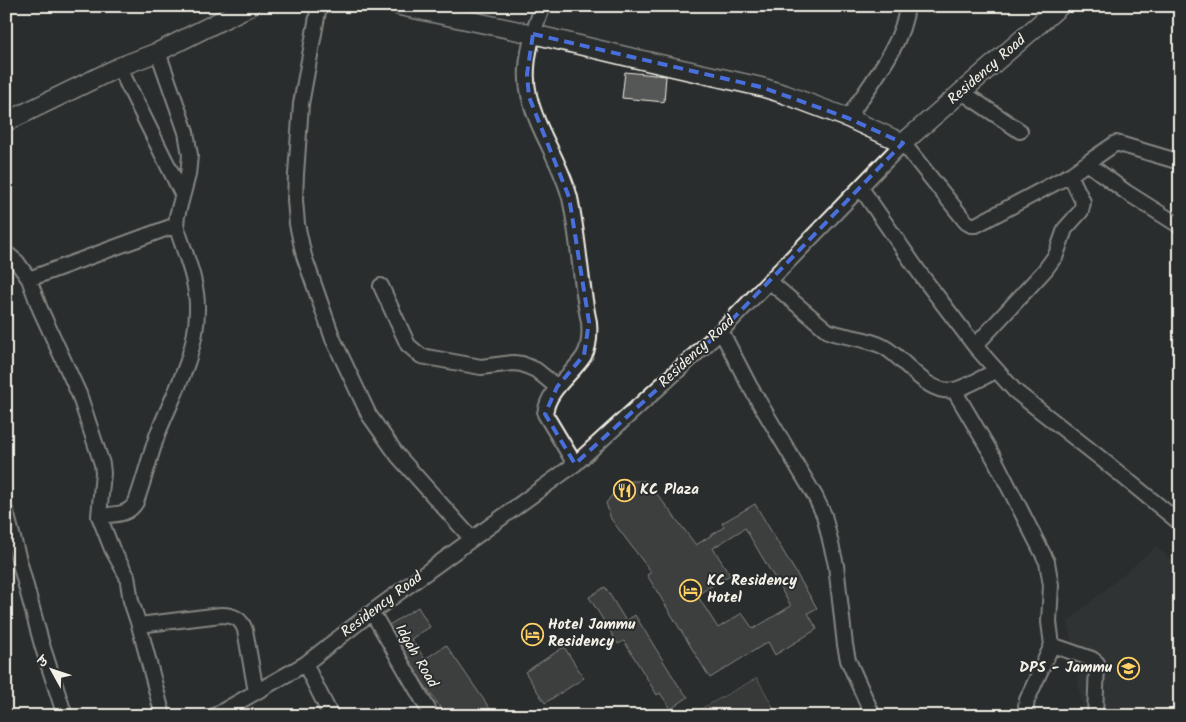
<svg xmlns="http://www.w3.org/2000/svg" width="1186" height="722" font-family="Kalam,'Playpen Sans Deva',sans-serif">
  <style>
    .built { fill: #373a3a }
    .green { fill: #444645; stroke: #9c9c96 }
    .building { fill: #555756; stroke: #f4f1e8; fill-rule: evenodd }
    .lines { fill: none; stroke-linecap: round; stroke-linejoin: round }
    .minor-casing { stroke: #f4f1e8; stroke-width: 18 }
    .major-casing { stroke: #f4f1e8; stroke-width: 21 }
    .minor { stroke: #2a2d2e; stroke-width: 14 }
    .major { stroke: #2a2d2e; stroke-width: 18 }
    .marked { fill: none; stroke: #486fdb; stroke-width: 4; stroke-dasharray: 10 6; stroke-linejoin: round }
    .labels { text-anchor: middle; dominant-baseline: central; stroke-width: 4; stroke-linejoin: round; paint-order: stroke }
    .street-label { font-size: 15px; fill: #f4f1e8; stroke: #2a2d2e }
    .poi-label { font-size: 15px; font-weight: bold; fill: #f4f1e8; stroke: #2a2d2e; text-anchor: start }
  </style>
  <rect width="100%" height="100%" fill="#2a2d2e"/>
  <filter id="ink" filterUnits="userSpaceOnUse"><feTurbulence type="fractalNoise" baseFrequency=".02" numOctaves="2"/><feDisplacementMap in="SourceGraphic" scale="10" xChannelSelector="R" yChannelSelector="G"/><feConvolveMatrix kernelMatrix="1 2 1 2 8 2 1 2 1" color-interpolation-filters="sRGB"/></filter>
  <g filter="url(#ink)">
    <!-- built -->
    <path class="built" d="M 1156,547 L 1180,567 L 1180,716 L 1084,716 L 1068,621 Z"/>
    <!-- green -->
    <path class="green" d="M 757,678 L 778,716 L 688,716 Z"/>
    <!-- building -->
    <path class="building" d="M 625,72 L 666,76 L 664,102 L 622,98 Z
      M 630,481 L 647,481 L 696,545 L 724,527 L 722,523 L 755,504 L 817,608 L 808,613 L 817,629 L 775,655 L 768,642 L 710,678 L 647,575 L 651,572 L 611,519 L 606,503 L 616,490 ZM 745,528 L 791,606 L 753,629 L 742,613 L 718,628 L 697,595 L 730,575 L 713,548 Z
      M 605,587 L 626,621 L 635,615 L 680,688 L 688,697 L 671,709 L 660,693 L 657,695 L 624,641 L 618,644 L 589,597 Z
      M 418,607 L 430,627 L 411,639 L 425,659 L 446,645 L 495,716 L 446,716 L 419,677 L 389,625 Z
      M 564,647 L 584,678 L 545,703 L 525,672 Z"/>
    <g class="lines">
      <defs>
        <path id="minor" d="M 319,6 L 301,104 L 296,174 L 295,200 L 297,224 L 304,256 L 333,339 L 369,415 L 398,456 L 471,538
          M 543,6 C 532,33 522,66 529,95 C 537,131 561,162 570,198 C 579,239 580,281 589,322 C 590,334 590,346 584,356 C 571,376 548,389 545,414 L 575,464
          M 119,67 L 182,194
          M 962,92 L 1020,131
          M 848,118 C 869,85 903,46 907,6
          M 1180,162 L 1116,143 L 1087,163 L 1126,192 L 1180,226
          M 861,188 L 921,275 L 975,346 L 1015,391 L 1099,457 L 1180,523
          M 6,253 L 17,262 L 29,279 L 40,309 L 79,394 L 102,464 L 103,473 L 99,516 L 112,549 L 127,576 L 131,601 L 139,625 L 163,716
          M 29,279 L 176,225
          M 769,281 L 828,331 C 846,338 866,337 884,347 C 906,359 926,395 954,390 C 965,388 985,376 996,371
          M 381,286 L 408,345 L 421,356 L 481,367 L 513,363 L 522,364 L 536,370 L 557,387
          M 721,331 L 749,385 L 815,496 L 824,515 L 836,565 L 845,645 L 848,660 L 873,716
          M 975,346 L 1045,270 L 1056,255 L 1065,229 L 1081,211 L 1083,202 L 1070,175
          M 954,390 L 994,458 L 1047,562 L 1051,585 L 1049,622 L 1052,645 L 1027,700 L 1026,707 L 1027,716
          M 6,512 L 42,645 L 65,716
          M 99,516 C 114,514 128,516 136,502 C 144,480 150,456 158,433 C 174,393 197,354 197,310 C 198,281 184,252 176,225 L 177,216 L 188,175 L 190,155 L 186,132 L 158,52
          M 372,612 L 432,716
          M 139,625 L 221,615 C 233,615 241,618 245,630 L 256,692
          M 1052,645 L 1092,659 L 1097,663 L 1095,716
          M 305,664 L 331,716
          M 214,716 L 305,664 L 372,612 L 575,464 L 721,331 L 903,143 L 966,222 L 971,225 L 976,225 L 1070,175 L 1087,163"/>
        <path id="major" d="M 400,6 L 533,34 L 629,57 L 761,87 L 784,94 L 848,118 L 903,143 L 1060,6
          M 6,122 L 119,67 L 158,52 L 250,6"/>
      </defs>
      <!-- minor casing -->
      <use href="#minor" class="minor-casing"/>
      <!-- major casing -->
      <use href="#major" class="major-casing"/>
      <!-- minor -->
      <use href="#minor" class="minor"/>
      <!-- major -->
      <use href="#major" class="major"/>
    </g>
  </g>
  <!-- marked area -->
  <path d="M0 0H1186V722H0ZM 533,34 L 761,87 L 848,118 L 903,143 L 721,331 L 575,464 L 545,414 L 557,387 L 584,355 L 589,322 L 569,197 L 529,97 L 527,74 Z" fill="#2a2d2e" fill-opacity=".55" fill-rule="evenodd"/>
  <path class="marked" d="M 533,34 L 761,87 L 848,118 L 903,143 L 721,331 L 575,464 L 545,414 L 557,387 L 584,355 L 589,322 L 569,197 L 529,97 L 527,74 Z"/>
  <!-- icons -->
  <defs>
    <symbol id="restaurant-ring" viewBox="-11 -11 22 22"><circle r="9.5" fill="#2a2d2e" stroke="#ffd166" stroke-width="1.5"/><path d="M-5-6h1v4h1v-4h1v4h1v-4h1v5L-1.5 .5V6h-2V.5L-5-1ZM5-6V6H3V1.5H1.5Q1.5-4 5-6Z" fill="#ffd166"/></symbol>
    <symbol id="hotel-ring" viewBox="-11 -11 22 22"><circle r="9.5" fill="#2a2d2e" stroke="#ffd166" stroke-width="1.5"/><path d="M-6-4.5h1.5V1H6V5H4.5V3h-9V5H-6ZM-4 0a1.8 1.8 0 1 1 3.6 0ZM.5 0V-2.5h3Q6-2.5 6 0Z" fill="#ffd166"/></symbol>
    <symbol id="university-ring" viewBox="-11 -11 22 22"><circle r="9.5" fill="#2a2d2e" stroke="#ffd166" stroke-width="1.5"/><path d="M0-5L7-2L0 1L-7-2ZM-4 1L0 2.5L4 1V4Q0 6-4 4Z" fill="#ffd166"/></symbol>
  </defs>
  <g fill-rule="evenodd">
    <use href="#restaurant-ring" x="612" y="478" width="25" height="25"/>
    <use href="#hotel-ring" x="678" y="578" width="25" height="25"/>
    <use href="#hotel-ring" x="520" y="622" width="25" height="25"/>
    <use href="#university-ring" x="1116" y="656" width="25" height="25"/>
  </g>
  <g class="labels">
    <!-- street labels -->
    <g class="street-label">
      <text transform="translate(987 70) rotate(-41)">Residency Road</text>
      <text transform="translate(697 352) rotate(-43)">Residency Road</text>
      <text transform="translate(382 605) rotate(-37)">Residency Road</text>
      <text transform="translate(416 656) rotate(60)">Idgah Road</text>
    </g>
    <!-- poi labels -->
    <g class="poi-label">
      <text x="640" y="490">KC Plaza</text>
      <text x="707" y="581">KC Residency<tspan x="707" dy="17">Hotel</tspan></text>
      <text x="548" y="625">Hotel Jammu<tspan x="548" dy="17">Residency</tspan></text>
      <text x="1112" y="668" text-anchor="end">DPS - Jammu</text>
    </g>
  </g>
  <!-- margin -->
  <rect width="1186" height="722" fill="none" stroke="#2a2d2e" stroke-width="25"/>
  <rect x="12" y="12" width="1161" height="697" fill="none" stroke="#f4f1e8" stroke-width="2" filter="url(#ink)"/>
  <!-- north arrow -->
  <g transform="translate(52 670) rotate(310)" stroke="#2a2d2e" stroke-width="4" paint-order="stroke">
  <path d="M0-4L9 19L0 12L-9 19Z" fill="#f4f1e8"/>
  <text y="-8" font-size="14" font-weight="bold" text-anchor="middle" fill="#f4f1e8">उ</text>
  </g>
</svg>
